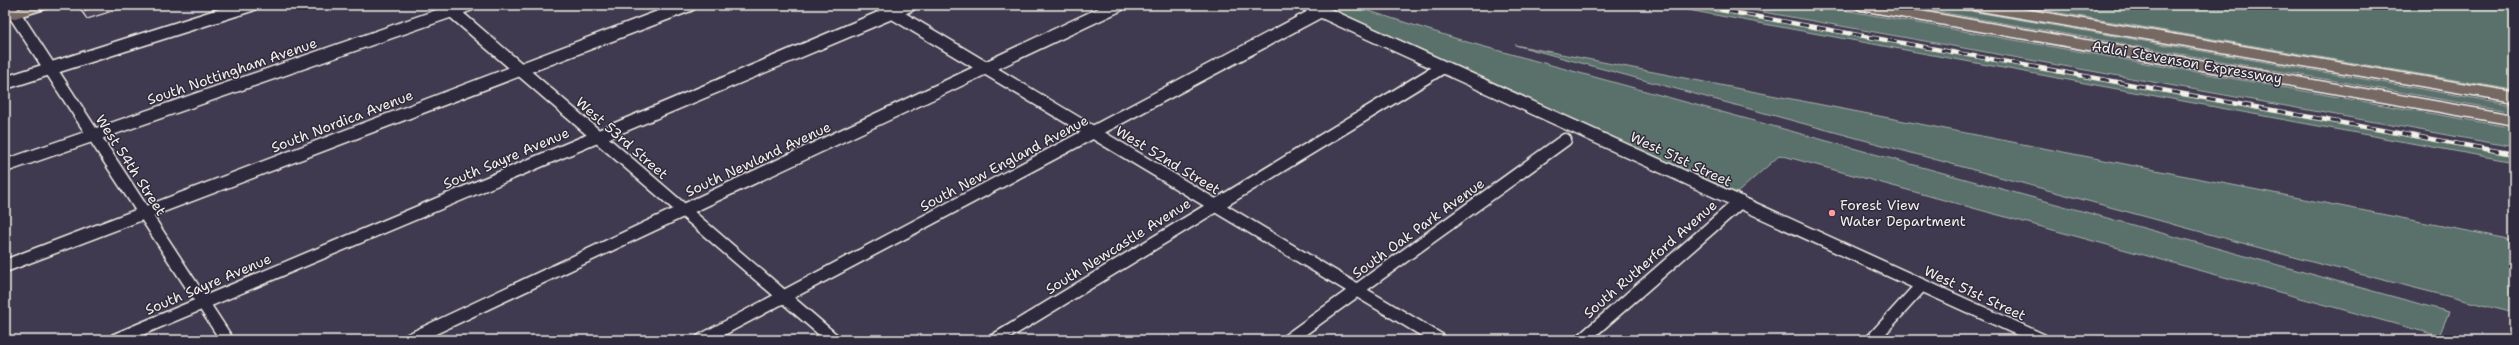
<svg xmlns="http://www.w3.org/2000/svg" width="2519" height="345" font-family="'Shantell Sans',sans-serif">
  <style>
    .green { fill: #5a706a; stroke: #a7b0a9 }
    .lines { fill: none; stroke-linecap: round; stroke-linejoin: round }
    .minor-casing { stroke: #f4f1e8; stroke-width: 15 }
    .major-casing { stroke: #f4f1e8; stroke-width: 3 }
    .highway-casing { stroke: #f4f1e8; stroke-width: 3 }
    .minor { stroke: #2f2a3d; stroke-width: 12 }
    .major { fill: #766964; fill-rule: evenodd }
    .highway { fill: #766964; fill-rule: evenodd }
    .rail-casing { stroke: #f4f1e8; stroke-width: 4.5 }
    .rail { stroke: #2f2a3d; stroke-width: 3; stroke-dasharray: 9; stroke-linecap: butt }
    .wall { fill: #59536c; stroke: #f4f1e8 }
    .shaded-wall { fill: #484358; stroke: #f4f1e8 }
    .building { fill: #67607e; stroke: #f4f1e8 }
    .poi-dot { fill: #ff9aa2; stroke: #2f2a3d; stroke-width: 1.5 }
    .labels { text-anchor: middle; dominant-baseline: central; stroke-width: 3; stroke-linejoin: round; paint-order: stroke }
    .street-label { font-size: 14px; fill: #f4f1e8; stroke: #2f2a3d }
    .poi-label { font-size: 14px; fill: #f4f1e8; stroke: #2f2a3d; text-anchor: start }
  </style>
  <rect width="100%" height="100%" fill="#403a50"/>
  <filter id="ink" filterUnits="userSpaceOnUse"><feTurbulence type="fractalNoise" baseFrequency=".025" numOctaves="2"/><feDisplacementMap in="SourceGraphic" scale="8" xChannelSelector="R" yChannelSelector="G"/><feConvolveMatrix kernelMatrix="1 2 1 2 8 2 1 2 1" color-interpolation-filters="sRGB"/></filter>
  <g filter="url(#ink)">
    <!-- green -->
    <path class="green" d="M 1314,5 L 1350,5 L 1467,42 L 2449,312 L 2439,336 L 1780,155 L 1736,194 Z
      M 1661,5 L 1685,5 L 2514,156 L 2514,162 Z
      M 1724,5 L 1815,5 L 2514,128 L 2514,147 Z
      M 1899,5 L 1935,5 L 2514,105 L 2514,112 Z
      M 2013,5 L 2514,5 L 2514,90 Z
      M 1515,45 L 2514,240 L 2514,313 L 2308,261 Z"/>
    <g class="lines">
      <defs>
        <path id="minor" d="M 445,5 L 834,340
          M 880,5 L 1440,340
          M 1307,5 L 2042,340
          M 10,7 L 227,340
          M 5,83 L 251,5
          M 5,166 L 469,5
          M 5,266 L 690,5
          M 115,340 L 910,5
          M 409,340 L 1119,5
          M 702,340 L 1321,11
          M 995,340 L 1443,67
          M 1288,340 L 1565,140
          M 1582,340 L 1740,202
          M 1872,340 L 1922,285"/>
        <path id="major" d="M 31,5 L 50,5 L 48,8 L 5,21 L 5,13 Z"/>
        <path id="highway" d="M 1852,5 L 1886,5 L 2514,115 L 2514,125 L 1860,10 Z
          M 1966,5 L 2001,5 L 2514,92 L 2514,102 L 1974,10 Z"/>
      </defs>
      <!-- minor casing -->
      <use href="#minor" class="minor-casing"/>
      <!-- major casing -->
      <use href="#major" class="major-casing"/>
      <!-- highway casing -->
      <use href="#highway" class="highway-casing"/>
      <!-- minor -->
      <use href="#minor" class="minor"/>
      <!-- major -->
      <use href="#major" class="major"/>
      <!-- highway -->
      <use href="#highway" class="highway"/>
      <defs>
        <path id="rail" d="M 1693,5 L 2514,154"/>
      </defs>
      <!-- rail casing -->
      <use href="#rail" class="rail-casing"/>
      <!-- rail -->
      <use href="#rail" class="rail"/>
    </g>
    <!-- wall -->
    <path class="wall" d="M 78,5 L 131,5 L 87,19 L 81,11 Z"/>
    <!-- shaded-wall -->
    <path class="shaded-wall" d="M 102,5 L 131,5 L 87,19 L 82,11 Z"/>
    <!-- building -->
    <path class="building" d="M 78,5 L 102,5 L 82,11 Z"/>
  </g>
  <!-- markers -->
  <circle class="poi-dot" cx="1832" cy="213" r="4"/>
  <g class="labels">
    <!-- street labels -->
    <g class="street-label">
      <text transform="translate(2187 62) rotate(10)">Adlai Stevenson Expressway</text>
      <text transform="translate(232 71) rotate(-19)">South Nottingham Avenue</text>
      <text transform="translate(342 121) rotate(-21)">South Nordica Avenue</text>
      <text transform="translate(622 138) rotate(41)">West 53rd Street</text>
      <text transform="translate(506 158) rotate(-23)">South Sayre Avenue</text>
      <text transform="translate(758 159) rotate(-25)">South Newland Avenue</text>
      <text transform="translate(1681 159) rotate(25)">West 51st Street</text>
      <text transform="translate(1168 160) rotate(31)">West 52nd Street</text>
      <text transform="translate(1004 163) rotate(-28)">South New England Avenue</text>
      <text transform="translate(131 165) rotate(57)">West 54th Street</text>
      <text transform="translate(1418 228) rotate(-36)">South Oak Park Avenue</text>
      <text transform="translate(1118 246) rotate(-32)">South Newcastle Avenue</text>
      <text transform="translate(1650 259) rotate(-41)">South Rutherford Avenue</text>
      <text transform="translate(208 284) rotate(-23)">South Sayre Avenue</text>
      <text transform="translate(1975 293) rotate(25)">West 51st Street</text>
    </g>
    <!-- poi labels -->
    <g class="poi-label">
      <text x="1840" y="205">Forest View<tspan x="1840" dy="16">Water Department</tspan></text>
    </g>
  </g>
  <!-- margin -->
  <rect width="2519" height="345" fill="none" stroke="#2f2a3d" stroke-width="20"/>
  <rect x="10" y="10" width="2499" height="325" fill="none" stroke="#f4f1e8" stroke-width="1.5" filter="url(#ink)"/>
</svg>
